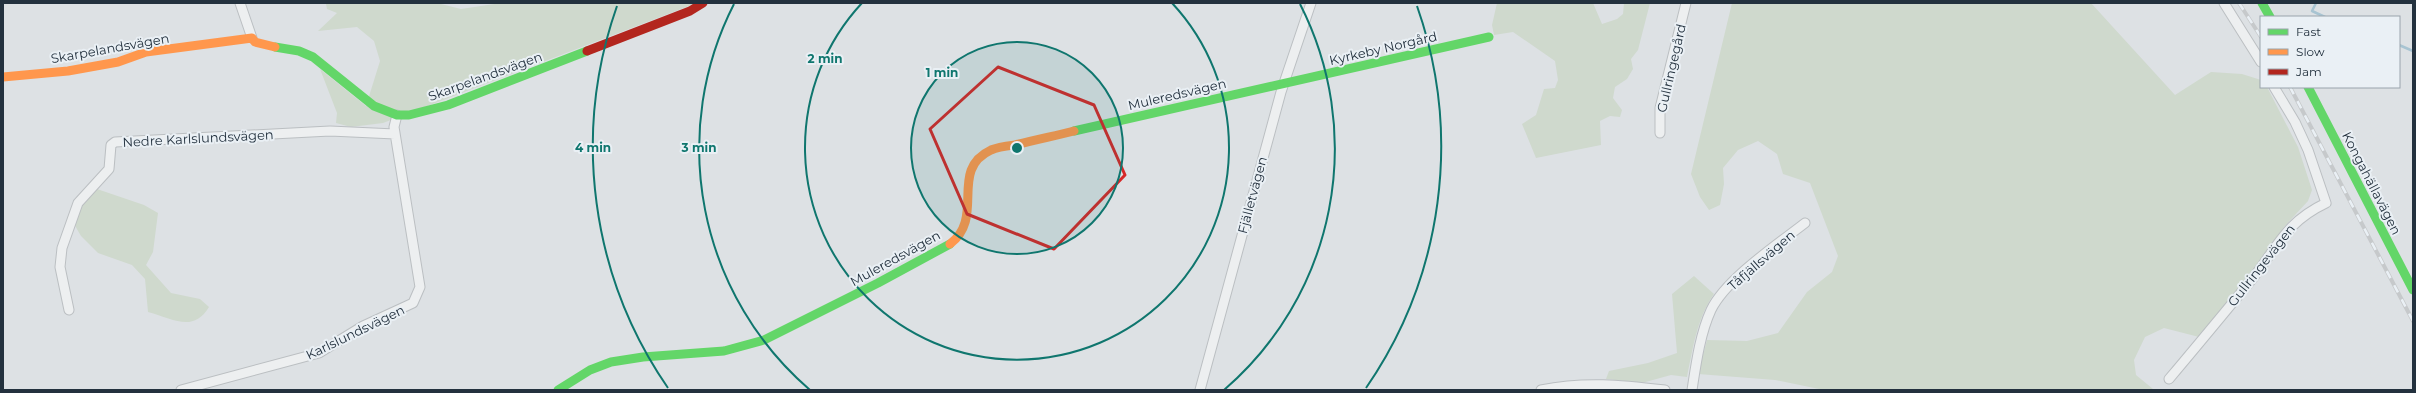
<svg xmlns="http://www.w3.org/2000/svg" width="2416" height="393" font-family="Montserrat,sans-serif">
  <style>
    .green { fill: #cfd9cd }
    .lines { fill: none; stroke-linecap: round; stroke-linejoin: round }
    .stream { stroke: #a8c4d2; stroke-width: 2.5 }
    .street-casing { stroke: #bbbfc2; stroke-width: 11 }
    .street { stroke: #edeff0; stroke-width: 9 }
    .fast { stroke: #63d668; stroke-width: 9 }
    .slow { stroke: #ff974d; stroke-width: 9 }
    .jam { stroke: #b3261e; stroke-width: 9 }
    .rail-casing { stroke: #c6c9cb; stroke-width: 4 }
    .rail { stroke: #eaf0f5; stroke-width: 2.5; stroke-dasharray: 8; stroke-linecap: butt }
    .marked { fill: none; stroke: #d62828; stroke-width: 3; stroke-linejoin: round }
    .ring { fill: none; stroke: #0f766e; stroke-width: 2 }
    .labels { text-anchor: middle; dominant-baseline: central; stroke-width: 4; stroke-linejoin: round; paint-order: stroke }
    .street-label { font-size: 13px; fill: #23313e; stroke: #eaf0f5 }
    .centre { fill: #0f766e; stroke: #eaf0f5; stroke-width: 2 }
    .ring-label { font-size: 12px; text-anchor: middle; font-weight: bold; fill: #0f766e; stroke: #eaf0f5; stroke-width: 4; stroke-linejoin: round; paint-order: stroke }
  </style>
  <rect width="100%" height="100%" fill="#dde1e4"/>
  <!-- green -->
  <path class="green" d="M 331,3 L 437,3 L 461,9 L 501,3 L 697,3 L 383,123 L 351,127 L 336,123 L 337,113 L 320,69 L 366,106 L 380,61 L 374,41 L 357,27 L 318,31 L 337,13 L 327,9 L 326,4 Z
    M 1497,3 L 1593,3 L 1602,24 L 1617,19 L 1623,14 L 1624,3 L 1650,3 L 1638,50 L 1631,59 L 1633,69 L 1627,79 L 1615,87 L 1613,98 L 1622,110 L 1620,117 L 1610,116 L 1600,121 L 1601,145 L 1536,158 L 1522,124 L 1536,115 L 1544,89 L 1555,88 L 1558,80 L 1555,61 L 1513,32 L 1494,35 L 1492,25 Z
    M 1732,3 L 2091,3 L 2175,95 L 2211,72 L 2242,74 L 2261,80 L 2261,87 L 2267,87 L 2298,147 L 2312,190 L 2308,201 L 2284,227 L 2251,274 L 2199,337 L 2164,328 L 2145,337 L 2134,360 L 2136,375 L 2153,389 L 2152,390 L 1824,390 L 1775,380 L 1698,374 L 1707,340 L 1747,341 L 1778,333 L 1807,292 L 1832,272 L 1838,256 L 1810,183 L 1783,174 L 1777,154 L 1758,141 L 1738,150 L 1723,168 L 1724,184 L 1720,205 L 1709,210 L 1700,197 L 1691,174 Z
    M 97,189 L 144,205 L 158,213 L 153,252 L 146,265 L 171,293 L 200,299 L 209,307 C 193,333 174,319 148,312 L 145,279 L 132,265 L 98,253 L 81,236 L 74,224 L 77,210 Z
    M 1694,276 L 1714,294 C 1697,318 1693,348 1687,377 L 1671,375 L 1642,383 L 1606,379 L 1609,371 L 1648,363 L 1677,353 L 1672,294 Z"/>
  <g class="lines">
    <!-- stream -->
    <path class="stream" d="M 2316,3 L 2312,11 L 2325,17
      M 2399,45 L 2413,51"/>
    <defs>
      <path id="street" d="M 240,3 L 252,38
        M 2224,3 L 2261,62
        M 1660,133 L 1660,108 L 1686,3
        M 69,310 L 60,267 L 62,248 L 78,203 L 109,169 L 111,145 L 115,142 L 330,131 L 395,134
        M 2169,379 C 2197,346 2225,312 2253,278 C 2278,246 2286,222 2326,203 L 2308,150 L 2295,122 L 2274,87
        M 181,390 L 319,353 L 363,326 L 413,303 L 420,287 L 394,127 L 397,115
        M 1200,390 L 1281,92 L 1311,3
        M 1541,390 C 1585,381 1621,385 1665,390
        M 1692,390 C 1696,364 1700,334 1711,310 C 1726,279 1778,244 1805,223"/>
    </defs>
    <!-- street casing -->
    <use href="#street" class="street-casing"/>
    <!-- street -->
    <use href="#street" class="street"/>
    <!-- fast -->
    <path class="fast" d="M 2262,3 L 2270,17
      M 275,47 L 299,51 L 313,57 L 374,106 L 397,115 L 409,115 L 448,105 L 587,51
      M 2308,87 L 2413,290
      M 1074,131 L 1489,37
      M 558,390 L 590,370 L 611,362 L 643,357 L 724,351 L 764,340 L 878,283 L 950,244"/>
    <!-- slow -->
    <path class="slow" d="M 3,77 L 68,71 L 118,62 L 146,52 L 252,38 L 255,42 L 275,47
      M 950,244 C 986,217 948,170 991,150 C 998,147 1007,146 1015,145 C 1034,140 1054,136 1074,131"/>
    <!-- jam -->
    <path class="jam" d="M 587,51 L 690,11 L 703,3"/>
    <defs>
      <path id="rail" d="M 2239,3 L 2261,37
        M 2290,87 L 2413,321"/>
    </defs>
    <!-- rail casing -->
    <use href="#rail" class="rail-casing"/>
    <!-- rail -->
    <use href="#rail" class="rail"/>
  </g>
  <!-- marked area -->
  <path class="marked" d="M 998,67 L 1094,105 L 1125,175 L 1054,249 L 967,214 L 930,129 Z"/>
  <!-- distance rings -->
  <circle cx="1017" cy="148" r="106" fill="#0f766e" fill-opacity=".12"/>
  <g class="ring">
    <circle cx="1017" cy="148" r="106"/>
    <path d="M1172 3A212 212 0 1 1 862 3"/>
    <path d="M810 390A318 318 0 0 1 734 4M1300 4A318 318 0 0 1 1224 390"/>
    <path d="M668 388A424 424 0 0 1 617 6M1417 6A424 424 0 0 1 1366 388"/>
  </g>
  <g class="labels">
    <!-- street labels -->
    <g class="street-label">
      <text transform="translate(110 48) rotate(-10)">Skarpelandsvägen</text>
      <text transform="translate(1383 48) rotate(-13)">Kyrkeby Norgård</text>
      <text transform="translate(1671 68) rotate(-77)">Gullringegård</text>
      <text transform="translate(485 76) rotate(-20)">Skarpelandsvägen</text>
      <text transform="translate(1177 94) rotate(-13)">Muleredsvägen</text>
      <text transform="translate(198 138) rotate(-3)">Nedre Karlslundsvägen</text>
      <text transform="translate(2372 183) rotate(63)">Kongahällavägen</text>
      <text transform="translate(1252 195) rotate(-75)">Fjälletvägen</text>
      <text transform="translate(895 258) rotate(-29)">Muleredsvägen</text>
      <text transform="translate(1761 260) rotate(-41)">Tåfjällsvägen</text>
      <text transform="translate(2261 265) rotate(-52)">Gullringevägen</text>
      <text transform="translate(355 332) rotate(-26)">Karlslundsvägen</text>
    </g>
  </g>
  <circle cx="1017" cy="148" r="6" class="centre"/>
  <g class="ring-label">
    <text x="825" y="63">2 min</text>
    <text x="942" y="77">1 min</text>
    <text x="699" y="152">3 min</text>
    <text x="593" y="152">4 min</text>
  </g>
  <!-- border -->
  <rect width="2416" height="393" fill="none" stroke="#23313e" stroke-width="8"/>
  <!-- legend -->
  <rect x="2260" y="16" width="140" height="72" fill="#eaf0f5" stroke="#9aa4ac"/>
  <rect x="2268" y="29" width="20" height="6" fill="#63d668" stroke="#9aa4ac"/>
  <text x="2296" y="36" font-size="12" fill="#23313e">Fast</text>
  <rect x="2268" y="49" width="20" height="6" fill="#ff974d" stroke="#9aa4ac"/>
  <text x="2296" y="56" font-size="12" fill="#23313e">Slow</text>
  <rect x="2268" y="69" width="20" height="6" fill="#b3261e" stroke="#9aa4ac"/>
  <text x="2296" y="76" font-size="12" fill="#23313e">Jam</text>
</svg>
